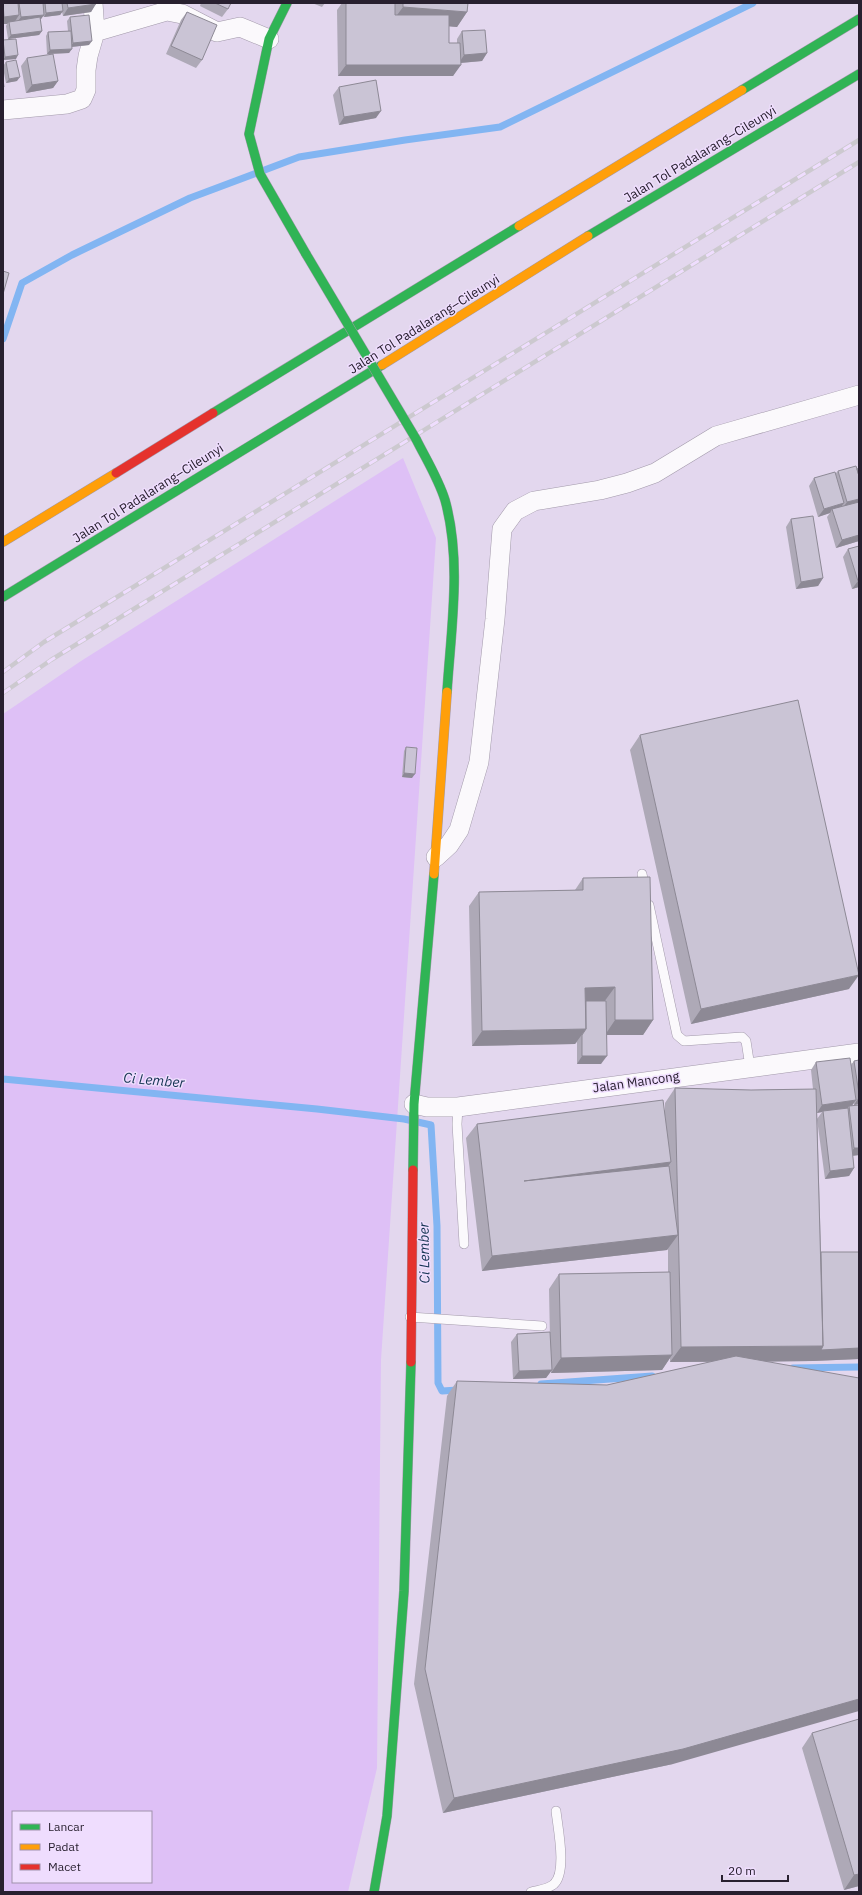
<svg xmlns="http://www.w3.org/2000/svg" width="862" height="1895" font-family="'IBM Plex Sans',sans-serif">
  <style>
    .grass { fill: #dec0f6; fill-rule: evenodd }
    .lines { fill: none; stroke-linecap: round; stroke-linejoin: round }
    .stream { stroke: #82b5f2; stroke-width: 7 }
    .lane-casing { stroke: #a299aa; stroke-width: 10 }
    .street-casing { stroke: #a299aa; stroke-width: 20 }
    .fast-casing { stroke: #a299aa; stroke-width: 10 }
    .slow-casing { stroke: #a299aa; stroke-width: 10 }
    .jam-casing { stroke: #a299aa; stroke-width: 10 }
    .lane { stroke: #fbf9fc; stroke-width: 9 }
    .street { stroke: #fbf9fc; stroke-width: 19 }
    .fast { stroke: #30b455; stroke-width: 9 }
    .slow { stroke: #ff9f0a; stroke-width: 9 }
    .jam { stroke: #e5322d; stroke-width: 9 }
    .rail-casing { stroke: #ccc9cf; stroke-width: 4.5 }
    .rail { stroke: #efddfe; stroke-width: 3; stroke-dasharray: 9; stroke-linecap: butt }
    .fast-bridge-casing { stroke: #a299aa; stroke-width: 10; stroke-linecap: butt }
    .fast-bridge { stroke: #30b455; stroke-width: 9 }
    .wall { fill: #aea9b7 }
    .shaded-wall { fill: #8d8995 }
    .building { fill: #cac4d5; stroke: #8d8995 }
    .labels { text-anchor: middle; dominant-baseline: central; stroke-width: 3; stroke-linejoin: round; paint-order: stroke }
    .street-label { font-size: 13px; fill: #28202f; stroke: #efddfe }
    .water-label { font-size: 14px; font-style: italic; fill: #133351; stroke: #efddfe }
  </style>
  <rect width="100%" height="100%" fill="#e3d7ee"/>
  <!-- grass -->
  <path class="grass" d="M 403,458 L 436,538 L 381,1360 L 377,1768 L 348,1892 L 3,1892 L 3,714 L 81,661 ZM 13,1812 L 151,1812 L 151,1882 L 13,1882 Z"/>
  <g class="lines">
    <!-- stream -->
    <path class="stream" d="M 3,339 L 22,283 L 72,255 L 190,198 L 299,157 L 405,140 L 500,127 L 753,3
      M 3,1079 L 317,1109 L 404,1119 L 431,1125 L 437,1226 L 438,1383 L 442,1391 L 458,1390
      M 793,1368 L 859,1367
      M 541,1384 L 652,1376"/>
    <defs>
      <path id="lane" d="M 642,874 L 645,889
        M 649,905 L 677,1035 L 684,1041 L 742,1037 L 746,1041 L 750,1067
        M 458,1107 L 457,1124 L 464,1244
        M 410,1317 L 542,1326
        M 531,1892 C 538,1890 549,1889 554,1884 C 567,1872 558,1829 556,1811"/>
      <path id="street" d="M 95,32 L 167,11 L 182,14 L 217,32 L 240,27 L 269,39
        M 3,110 L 67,104 L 82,99 L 86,90 L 86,70 L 88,56 L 95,32 L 93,3
        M 436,857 L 449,845 L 459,830 L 479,762 L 495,619 L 502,529 L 515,511 L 534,501 L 600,490 L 627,483 L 655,473 L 716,436 L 859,395
        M 414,1104 L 427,1107 L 458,1107 L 859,1053"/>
      <path id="fast" d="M 287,3 L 269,39 L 249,134 L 260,174 L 306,254
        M 742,90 L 859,19
        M 588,236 L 859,74
        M 213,413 L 519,226
        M 416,439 C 426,459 438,478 445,500 C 462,561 451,629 447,692
        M 3,597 L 382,365
        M 413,1170 L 414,1104 L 434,874
        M 374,1892 L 387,1816 L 404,1591 L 411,1362"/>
      <path id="slow" d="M 519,226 L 742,90
        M 382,365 L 588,236
        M 3,542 L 116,473
        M 434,874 L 447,692"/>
      <path id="jam" d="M 116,473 L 213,413
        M 411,1362 L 413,1170"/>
    </defs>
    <!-- lane casing -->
    <use href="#lane" class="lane-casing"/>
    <!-- street casing -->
    <use href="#street" class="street-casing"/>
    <!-- fast casing -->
    <use href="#fast" class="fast-casing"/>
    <!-- slow casing -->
    <use href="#slow" class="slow-casing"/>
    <!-- jam casing -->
    <use href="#jam" class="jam-casing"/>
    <!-- lane -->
    <use href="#lane" class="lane"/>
    <!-- street -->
    <use href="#street" class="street"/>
    <!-- fast -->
    <use href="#fast" class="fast"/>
    <!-- slow -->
    <use href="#slow" class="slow"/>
    <!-- jam -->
    <use href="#jam" class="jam"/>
    <defs>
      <path id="rail" d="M 3,672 L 44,642 L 859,140
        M 3,693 L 51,660 L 859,162"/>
    </defs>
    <!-- rail casing -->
    <use href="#rail" class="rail-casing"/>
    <!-- rail -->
    <use href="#rail" class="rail"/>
    <defs>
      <path id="fast-bridge" d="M 306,254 L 416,439"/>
    </defs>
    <!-- fast-bridge casing -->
    <use href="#fast-bridge" class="fast-bridge-casing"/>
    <!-- fast-bridge -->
    <use href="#fast-bridge" class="fast-bridge"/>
  </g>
  <!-- wall -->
  <path class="wall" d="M 3,3 L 18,4 L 19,3 L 96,3 L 91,12 L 63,16 L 62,12 L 60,15 L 44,17 L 43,16 L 41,19 L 40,19 L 42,31 L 39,35 L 8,39 L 6,26 L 7,24 L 3,24 Z
    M 201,3 L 231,3 L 228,9 L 222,17 L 200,6 Z
    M 312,3 L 325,3 L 322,7 Z
    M 342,3 L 468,3 L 467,12 L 457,27 L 449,26 L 449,43 L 457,43 L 457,39 L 462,31 L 487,53 L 482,61 L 461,63 L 453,76 L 338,76 L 337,10 Z
    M 187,12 L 202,60 L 196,68 L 166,54 L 181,20 Z
    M 70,17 L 89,45 L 72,47 L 69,53 L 47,54 L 46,36 L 48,32 L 68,31 L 67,21 Z
    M 3,40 L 16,59 L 3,60 Z
    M 27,58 L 58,81 L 53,88 L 26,93 L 21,66 Z
    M 6,62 L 17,81 L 6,83 L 3,68 L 3,66 Z
    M 339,87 L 376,118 L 339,125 L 333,95 Z
    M 838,471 L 859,541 L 836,548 L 827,517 L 830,513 L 818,517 L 809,486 L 814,478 L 835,474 Z
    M 791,519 L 823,578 L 818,586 L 796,589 L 786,527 Z
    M 859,546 L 859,587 L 852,589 L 843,557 L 848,549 Z
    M 640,735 L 849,989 L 691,1024 L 630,750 Z
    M 406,747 L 412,778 L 402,777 L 404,751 Z
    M 583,878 L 653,1020 L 643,1035 L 607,1035 L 601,1064 L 577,1064 L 577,1042 L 575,1044 L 472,1046 L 469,906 L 479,892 L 575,890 Z
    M 859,1060 L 859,1104 L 854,1105 L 854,1103 L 852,1106 L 859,1105 L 859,1155 L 853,1156 L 854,1168 L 849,1176 L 825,1179 L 817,1119 L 822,1112 L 817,1113 L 821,1252 L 859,1252 L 859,1359 L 813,1361 L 768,1362 L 673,1764 L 443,1813 L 414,1684 L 447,1396 L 457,1381 L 607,1385 L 710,1362 L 670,1362 L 670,1358 L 662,1370 L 551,1373 L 551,1371 L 546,1378 L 513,1379 L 511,1342 L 517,1334 L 550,1340 L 549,1289 L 559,1274 L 668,1272 L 668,1249 L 667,1250 L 482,1271 L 466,1138 L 477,1124 L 665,1110 L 665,1103 L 675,1088 L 751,1090 L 813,1089 L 811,1070 L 816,1062 L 851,1065 L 854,1061 Z
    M 812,1733 L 859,1886 L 844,1890 L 802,1748 Z"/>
  <!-- shaded-wall -->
  <path class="shaded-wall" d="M 96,4 L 91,12 L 63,16 L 68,8 Z
    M 403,7 L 467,12 L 457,27 L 392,22 Z
    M 63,11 L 60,15 L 44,17 L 46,13 Z
    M 19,15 L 14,23 L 9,22 L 7,24 L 3,24 L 3,19 L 4,17 Z
    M 44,15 L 41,19 L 18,21 L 21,17 Z
    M 42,31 L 39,35 L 8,39 L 11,35 Z
    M 92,41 L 89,45 L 70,47 L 73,43 Z
    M 72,49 L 69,53 L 47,54 L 50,50 Z
    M 487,53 L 482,61 L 459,63 L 464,55 Z
    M 18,55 L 16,59 L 3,60 L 3,59 L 5,57 Z
    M 346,65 L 461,65 L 453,76 L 338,76 Z
    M 20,77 L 17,81 L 6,83 L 9,79 Z
    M 58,81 L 53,88 L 26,93 L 32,85 Z
    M 381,111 L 376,118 L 339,125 L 344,117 Z
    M 859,499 L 859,505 L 841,510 L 847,502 Z
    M 844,503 L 838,511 L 832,509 L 830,513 L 818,517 L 824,509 Z
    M 859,535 L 859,541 L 836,548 L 842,540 Z
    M 823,578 L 818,586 L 796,589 L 801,582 Z
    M 858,581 L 859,581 L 859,587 L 852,589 Z
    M 404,773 L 415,774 L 412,778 L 402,777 Z
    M 859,975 L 849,989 L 691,1024 L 701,1009 Z
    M 615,987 L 604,1002 L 575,1002 L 585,988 Z
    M 615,1020 L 653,1020 L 643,1035 L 605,1035 Z
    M 586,1029 L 575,1044 L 472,1046 L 482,1031 Z
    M 582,1056 L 607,1056 L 601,1064 L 577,1064 Z
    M 859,1097 L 859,1104 L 854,1105 Z
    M 856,1100 L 850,1108 L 849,1106 L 847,1109 L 823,1111 L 822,1112 L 817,1113 L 822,1105 Z
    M 854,1148 L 859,1148 L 859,1155 L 849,1156 Z
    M 671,1162 L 661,1177 L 524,1181 Z
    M 854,1168 L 849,1176 L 825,1179 L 830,1171 Z
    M 678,1235 L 667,1250 L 482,1271 L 492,1256 Z
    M 823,1346 L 859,1348 L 859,1359 L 813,1361 L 670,1362 L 681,1347 Z
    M 672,1355 L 662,1370 L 551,1373 L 561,1358 Z
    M 552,1370 L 546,1378 L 513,1379 L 519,1371 Z
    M 859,1699 L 859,1711 L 673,1764 L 443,1813 L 454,1798 Z
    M 859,1874 L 859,1886 L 844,1890 L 854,1875 Z"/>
  <!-- building -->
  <path class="building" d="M 3,3 L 18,3 L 19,15 L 4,17 Z
    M 19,3 L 43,3 L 44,15 L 21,17 Z
    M 45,3 L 62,3 L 63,11 L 46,13 Z
    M 67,3 L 96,3 L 96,4 L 68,8 Z
    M 215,3 L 231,3 L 228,9 Z
    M 346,3 L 395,3 L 395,15 L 449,15 L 449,43 L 460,43 L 461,65 L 346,65 Z
    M 403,3 L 468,3 L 467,12 L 403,7 Z
    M 187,12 L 217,25 L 202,60 L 171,46 Z
    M 89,15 L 92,41 L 73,43 L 70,17 Z
    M 40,17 L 42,31 L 11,35 L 9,22 Z
    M 485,30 L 487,53 L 464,55 L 462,31 Z
    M 71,31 L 72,49 L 50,50 L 48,32 Z
    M 16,39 L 18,55 L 5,57 L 3,40 Z
    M 53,54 L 58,81 L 32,85 L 27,58 Z
    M 16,60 L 20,77 L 9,79 L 6,62 Z
    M 3,79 L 4,87 L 3,87 Z
    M 376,80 L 381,111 L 344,117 L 339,87 Z
    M 3,271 L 9,273 L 3,294 Z
    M 856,466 L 859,476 L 859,499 L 847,502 L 838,471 Z
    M 859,468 L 859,476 L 857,469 Z
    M 835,472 L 844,503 L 824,509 L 814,478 Z
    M 859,502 L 859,535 L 842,540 L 832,509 Z
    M 813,516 L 823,578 L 801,582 L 791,519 Z
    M 859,546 L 859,581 L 858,581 L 848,549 Z
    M 798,700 L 859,975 L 701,1009 L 640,735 Z
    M 406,747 L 417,748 L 415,774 L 404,773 Z
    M 650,877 L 653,1020 L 615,1020 L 615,987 L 585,988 L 586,1029 L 482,1031 L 479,892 L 583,890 L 583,878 Z
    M 586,1001 L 606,1001 L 607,1056 L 582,1056 L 582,1035 L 586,1029 Z
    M 850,1058 L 856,1100 L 822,1105 L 816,1062 Z
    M 859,1060 L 859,1094 L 854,1061 Z
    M 675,1088 L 751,1090 L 816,1089 L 823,1346 L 681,1347 Z
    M 663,1100 L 671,1162 L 524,1181 L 669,1166 L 678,1235 L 492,1256 L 477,1124 Z
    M 859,1105 L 859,1148 L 854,1148 L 849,1106 Z
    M 848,1108 L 854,1168 L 830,1171 L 823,1111 Z
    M 821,1252 L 859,1252 L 859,1348 L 821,1350 L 823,1346 Z
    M 670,1272 L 672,1355 L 561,1358 L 559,1274 Z
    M 550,1332 L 552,1370 L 519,1371 L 517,1334 Z
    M 736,1356 L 859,1378 L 859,1699 L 683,1749 L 454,1798 L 425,1669 L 457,1381 L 607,1385 Z
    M 859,1719 L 859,1874 L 854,1875 L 812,1733 Z"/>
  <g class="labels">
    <!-- street labels -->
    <g class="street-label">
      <text transform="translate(700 154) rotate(-31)">Jalan Tol Padalarang–Cileunyi</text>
      <text transform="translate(424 324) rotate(-32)">Jalan Tol Padalarang–Cileunyi</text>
      <text transform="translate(148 493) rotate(-32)">Jalan Tol Padalarang–Cileunyi</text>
      <text transform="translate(636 1082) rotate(-8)">Jalan Mancong</text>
    </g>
    <!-- water labels -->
    <g class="water-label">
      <text transform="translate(154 1080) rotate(5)">Ci Lember</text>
      <text transform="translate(424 1253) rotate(-91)">Ci Lember</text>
    </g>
  </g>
  <!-- border -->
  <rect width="862" height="1895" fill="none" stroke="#28202f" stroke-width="8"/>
  <!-- legend -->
  <rect x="12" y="1811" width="140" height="72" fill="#efddfe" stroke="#9f91ab"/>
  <rect x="20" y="1824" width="20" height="6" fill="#30b455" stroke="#9f91ab"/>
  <text x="48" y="1831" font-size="12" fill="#28202f">Lancar</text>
  <rect x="20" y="1844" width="20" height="6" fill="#ff9f0a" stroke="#9f91ab"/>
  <text x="48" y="1851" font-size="12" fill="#28202f">Padat</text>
  <rect x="20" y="1864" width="20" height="6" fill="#e5322d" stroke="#9f91ab"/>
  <text x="48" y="1871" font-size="12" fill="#28202f">Macet</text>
  <!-- scale -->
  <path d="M722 1875v6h66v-6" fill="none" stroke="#28202f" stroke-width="2"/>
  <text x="728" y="1875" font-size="12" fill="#28202f" stroke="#efddfe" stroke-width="3" paint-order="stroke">20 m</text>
</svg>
